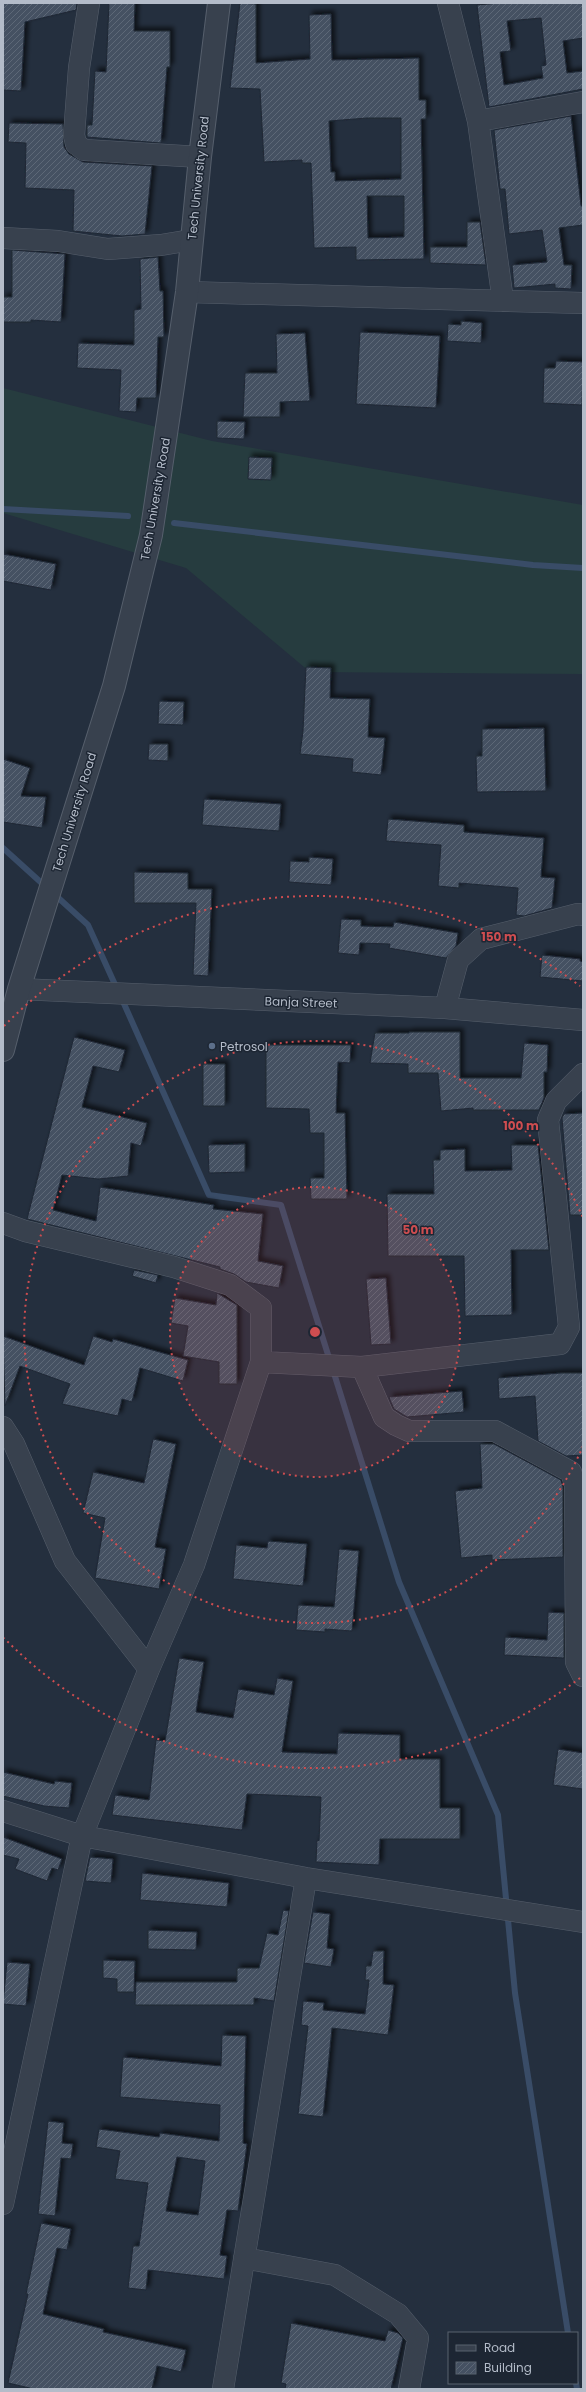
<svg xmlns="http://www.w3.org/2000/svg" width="586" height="2392" font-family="Poppins,sans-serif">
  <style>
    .grass { fill: #263c3f }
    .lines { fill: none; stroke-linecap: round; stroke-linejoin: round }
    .stream { stroke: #394c67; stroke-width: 6 }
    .building { fill: url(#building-hatch); stroke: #1f2835; fill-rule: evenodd; filter: url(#shadow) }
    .minor-casing { stroke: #565f6c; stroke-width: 22 }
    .tertiary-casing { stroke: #565f6c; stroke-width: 24 }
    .minor { stroke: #38414e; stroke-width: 21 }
    .tertiary { stroke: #38414e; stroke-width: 22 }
    .ring { fill: none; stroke: #ce4d50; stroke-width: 2; stroke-dasharray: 2 4 }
    .service-dot { fill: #5c6f8a; stroke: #1d2633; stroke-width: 1.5 }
    .labels { text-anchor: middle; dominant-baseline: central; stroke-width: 3; stroke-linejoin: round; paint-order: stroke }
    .street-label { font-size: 12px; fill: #b4bcc9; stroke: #1d2633 }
    .poi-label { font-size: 12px; fill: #b4bcc9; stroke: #1d2633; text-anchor: start }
    .centre { fill: #ce4d50; stroke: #1d2633; stroke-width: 2 }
    .ring-label { font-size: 12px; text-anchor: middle; font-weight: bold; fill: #ce4d50; stroke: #1d2633; stroke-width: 3; stroke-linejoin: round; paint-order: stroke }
  </style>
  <defs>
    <pattern id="building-hatch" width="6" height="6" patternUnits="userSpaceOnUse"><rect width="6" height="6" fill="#455162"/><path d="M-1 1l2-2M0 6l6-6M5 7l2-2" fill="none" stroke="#5d6877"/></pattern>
    <filter id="shadow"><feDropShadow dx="3.5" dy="-3.5" stdDeviation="2" flood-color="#0009"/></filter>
  </defs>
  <rect width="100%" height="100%" fill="#242f3e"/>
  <!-- grass -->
  <path class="grass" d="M 3,388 L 212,441 L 583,505 L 583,674 L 310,672 L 186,568 L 3,513 Z"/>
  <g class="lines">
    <!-- stream -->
    <path class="stream" d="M 3,509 L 128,516
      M 174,523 L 533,565 L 583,568
      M 3,848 L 46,887
      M 53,893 L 88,925 L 117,989
      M 121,997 L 209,1195 L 281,1205 L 330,1361
      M 333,1370 L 399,1582 L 498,1815 L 515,1993 L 568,2333
      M 576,2383 L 577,2389"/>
  </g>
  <!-- building -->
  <path class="building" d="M 3,3 L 77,3 L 76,10 L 25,22 L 21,91 L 3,90 Z
    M 109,3 L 135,3 L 134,31 L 170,31 L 170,67 L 167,67 L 161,143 L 87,137 L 87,125 L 92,125 L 95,71 L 106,72 Z
    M 240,3 L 256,4 L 256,63 L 310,59 L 309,15 L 331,14 L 332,60 L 419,58 L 419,100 L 426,100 L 426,119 L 421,119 L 424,259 L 356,260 L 356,247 L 314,248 L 311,163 L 302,163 L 302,160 L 264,162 L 260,89 L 230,88 ZM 367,118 L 401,118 L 401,179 L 335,181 L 335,172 L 331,172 L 329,121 ZM 367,196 L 404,196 L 404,237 L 368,238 Z
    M 499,3 L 583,3 L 583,38 L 563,41 L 567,73 L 583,71 L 583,89 L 489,107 L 477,5 ZM 541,18 L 546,65 L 541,66 L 543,78 L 504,85 L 500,52 L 511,51 L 507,21 Z
    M 571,116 L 581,206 L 583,206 L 583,225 L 559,228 L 564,265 L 572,265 L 571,289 L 555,288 L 555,284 L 514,288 L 512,265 L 547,262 L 542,230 L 509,234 L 505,189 L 500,189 L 494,130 Z
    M 9,123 L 63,124 L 64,147 L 69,154 L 83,162 L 152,166 L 145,234 L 122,236 L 73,231 L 74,190 L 25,188 L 26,143 L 8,142 Z
    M 467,222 L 480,222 L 486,265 L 430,263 L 430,247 L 467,247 Z
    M 12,250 L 65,254 L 61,322 L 31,320 L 31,322 L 3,322 L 3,297 L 12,297 Z
    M 158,257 L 160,291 L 163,291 L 164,337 L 158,337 L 156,398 L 137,398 L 136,412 L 119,411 L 121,370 L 77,368 L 78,343 L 134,345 L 134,310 L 141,309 L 140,259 Z
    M 461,321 L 482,323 L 481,343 L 447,341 L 448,324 L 461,325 Z
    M 360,332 L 440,336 L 436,408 L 356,404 Z
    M 305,333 L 310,401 L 280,402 L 280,417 L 243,417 L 245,373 L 277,373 L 276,334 Z
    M 556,361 L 583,362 L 582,405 L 543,403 L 544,368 L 555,368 Z
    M 217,421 L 245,422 L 244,439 L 217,438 Z
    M 249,457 L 272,458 L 271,480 L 248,479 Z
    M 3,554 L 56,564 L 51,590 L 3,581 Z
    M 306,667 L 331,668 L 330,698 L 370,699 L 368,737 L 385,738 L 381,775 L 352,772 L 353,759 L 300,754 L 303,731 Z
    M 159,701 L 184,702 L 183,725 L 158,724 Z
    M 544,728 L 546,791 L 477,792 L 476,756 L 482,756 L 482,729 Z
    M 149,744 L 168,744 L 168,761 L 148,760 Z
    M 3,759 L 30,768 L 21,796 L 46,797 L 42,828 L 3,822 Z
    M 204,799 L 281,804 L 279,831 L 202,825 Z
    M 388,819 L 464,825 L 464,832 L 544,838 L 541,877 L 555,878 L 552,908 L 524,916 L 516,915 L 518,888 L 459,883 L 459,888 L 438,886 L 441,845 L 386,841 Z
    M 309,857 L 333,859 L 331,885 L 289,882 L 290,861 L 309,862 Z
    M 134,872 L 188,873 L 188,889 L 212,889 L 208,976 L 193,975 L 196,903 L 134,903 Z
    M 341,919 L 361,920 L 361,926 L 393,927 L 394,922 L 458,933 L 456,946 L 446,958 L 389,948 L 390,944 L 360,943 L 359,955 L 338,953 Z
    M 542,955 L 580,959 L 580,961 L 583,962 L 583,981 L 540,977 Z
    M 409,1032 L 460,1032 L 460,1078 L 521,1078 L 524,1043 L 548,1045 L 547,1072 L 544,1072 L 544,1098 L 539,1110 L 473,1110 L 473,1108 L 441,1111 L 438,1073 L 408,1073 L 408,1064 L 370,1063 L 375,1033 L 409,1033 Z
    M 74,1037 L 125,1050 L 119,1072 L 93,1066 L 82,1107 L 147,1123 L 141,1146 L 131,1143 L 128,1176 L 98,1179 L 62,1175 L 53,1210 L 96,1221 L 100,1187 L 214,1205 L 213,1209 L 263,1214 L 258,1261 L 283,1266 L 279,1288 L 246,1282 L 234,1274 L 220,1269 L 220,1267 L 27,1219 Z
    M 266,1045 L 351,1045 L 350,1063 L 338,1062 L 336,1113 L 345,1113 L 347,1199 L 311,1199 L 310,1178 L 324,1178 L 324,1133 L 310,1133 L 309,1109 L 266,1108 Z
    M 203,1064 L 225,1064 L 225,1106 L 203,1106 Z
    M 583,1113 L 583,1215 L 570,1215 L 562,1118 L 564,1114 Z
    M 245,1144 L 245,1172 L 209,1173 L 208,1145 Z
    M 511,1145 L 538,1145 L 549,1250 L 511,1250 L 512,1315 L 465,1316 L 464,1256 L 388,1256 L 387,1194 L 434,1194 L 433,1160 L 440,1160 L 440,1150 L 465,1149 L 465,1171 L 512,1170 Z
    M 134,1270 L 158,1275 L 156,1283 L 132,1276 Z
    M 386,1278 L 391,1344 L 371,1345 L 366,1279 Z
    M 217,1293 L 237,1305 L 237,1384 L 219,1384 L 219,1362 L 183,1356 L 188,1326 L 171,1323 L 175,1298 L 216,1305 Z
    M 3,1336 L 84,1365 L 93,1336 L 112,1342 L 113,1339 L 188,1360 L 183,1381 L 140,1368 L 132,1402 L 122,1399 L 118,1416 L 62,1404 L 70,1384 L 20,1366 L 5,1406 Z
    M 561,1373 L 583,1373 L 583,1455 L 566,1456 L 538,1441 L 535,1396 L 499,1399 L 498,1378 Z
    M 462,1391 L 464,1412 L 407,1417 L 394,1409 L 390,1400 L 389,1397 Z
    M 153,1439 L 176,1444 L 155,1547 L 166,1549 L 159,1589 L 95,1578 L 105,1518 L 83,1513 L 93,1472 L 144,1483 Z
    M 480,1444 L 494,1444 L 561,1480 L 563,1487 L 563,1557 L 492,1560 L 492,1555 L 461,1558 L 455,1491 L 482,1488 Z
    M 268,1541 L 307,1544 L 303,1586 L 233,1579 L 236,1545 L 267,1548 Z
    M 339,1549 L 359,1551 L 352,1631 L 325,1629 L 325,1632 L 296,1630 L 298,1605 L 334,1607 Z
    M 548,1612 L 564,1613 L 564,1658 L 504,1655 L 505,1637 L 547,1640 Z
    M 179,1658 L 204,1662 L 196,1712 L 233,1718 L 238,1689 L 274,1695 L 277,1678 L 293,1681 L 282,1752 L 337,1754 L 338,1733 L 400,1735 L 400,1759 L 440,1759 L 440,1808 L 460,1808 L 460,1839 L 380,1839 L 379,1865 L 316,1862 L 317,1840 L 319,1841 L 321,1797 L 247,1794 L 242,1830 L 112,1815 L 115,1795 L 149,1800 L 156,1740 L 165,1741 Z
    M 558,1749 L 583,1753 L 583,1789 L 553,1785 Z
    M 3,1772 L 54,1784 L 55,1781 L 72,1783 L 69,1808 L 44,1806 L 3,1796 Z
    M 3,1837 L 62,1859 L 58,1870 L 52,1868 L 47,1881 L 15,1869 L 19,1859 L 3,1855 Z
    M 90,1857 L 113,1859 L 111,1883 L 85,1881 Z
    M 142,1873 L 229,1883 L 227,1907 L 140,1900 Z
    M 283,1910 L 289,1911 L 274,2001 L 254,1998 L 254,2005 L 135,2005 L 136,1982 L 237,1982 L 237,1968 L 259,1968 L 267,1933 L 278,1935 Z
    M 313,1912 L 330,1914 L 327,1948 L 334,1949 L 331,1967 L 304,1963 Z
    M 148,1930 L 197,1932 L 196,1950 L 148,1949 Z
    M 373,1951 L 384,1951 L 383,1984 L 394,1985 L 388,2035 L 332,2028 L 323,2117 L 298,2114 L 308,2026 L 301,2025 L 303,2001 L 324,2003 L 323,2010 L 365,2014 L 369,1980 L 365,1980 L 366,1966 L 371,1966 Z
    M 103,1960 L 135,1961 L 134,1992 L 117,1992 L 117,1979 L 103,1978 Z
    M 7,1962 L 30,1964 L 26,2006 L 3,2004 Z
    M 222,2035 L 246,2036 L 243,2143 L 247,2144 L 238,2211 L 227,2210 L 220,2255 L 227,2256 L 224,2279 L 148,2270 L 146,2290 L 128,2288 L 133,2246 L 139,2246 L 148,2183 L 115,2179 L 120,2151 L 96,2147 L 99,2129 L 159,2137 L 160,2133 L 219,2141 L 220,2105 L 120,2097 L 123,2057 L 221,2066 ZM 177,2157 L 205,2161 L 198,2215 L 166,2211 Z
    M 48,2121 L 64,2123 L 62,2143 L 73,2144 L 71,2159 L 61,2158 L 55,2216 L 38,2214 Z
    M 41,2223 L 71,2229 L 67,2250 L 57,2248 L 43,2314 L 104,2329 L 103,2332 L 186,2350 L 181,2372 L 157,2366 L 152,2389 L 34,2389 L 8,2383 L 28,2294 L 26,2294 Z
    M 291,2323 L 385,2341 L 388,2330 L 398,2333 L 403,2338 L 391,2389 L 285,2389 L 286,2384 L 281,2383 Z"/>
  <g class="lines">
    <defs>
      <path id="minor" d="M 89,3 L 79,68 L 74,135 L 76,144 L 84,150 L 200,157
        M 448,3 L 478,121 L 503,301
        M 478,121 L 583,102
        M 3,238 L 58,241 L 108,249 L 161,245 L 191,240
        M 187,292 L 583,303
        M 19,989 L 445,1008 L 583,1020
        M 445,1008 L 458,960 L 481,939 L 578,914 L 583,915
        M 3,1223 L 25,1231 L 174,1267 L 230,1285 L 261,1308 L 261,1362
        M 362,1367 L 384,1417 L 396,1425 L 409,1431 L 495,1431 L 571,1472 L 575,1485 L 576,1662 L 583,1676
        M 3,1427 L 14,1444 L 65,1561 L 149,1669
        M 3,1811 L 82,1836 L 137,1846 L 306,1878 L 583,1922
        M 3,2204 L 82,1836 L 149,1669 L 194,1565 L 261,1362 L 362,1367 L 560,1344 L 569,1327 L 548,1120 L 556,1101 L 583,1074
        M 244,2258 L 335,2275 L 398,2314 L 418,2338 L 409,2389
        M 223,2389 L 306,1878"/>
      <path id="tertiary" d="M 3,1050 L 19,989 L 114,686 L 151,535 L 187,292 L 200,157 L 219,3"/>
    </defs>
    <!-- minor casing -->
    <use href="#minor" class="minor-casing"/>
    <!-- tertiary casing -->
    <use href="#tertiary" class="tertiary-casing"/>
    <!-- minor -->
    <use href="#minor" class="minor"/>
    <!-- tertiary -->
    <use href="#tertiary" class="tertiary"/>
  </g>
  <!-- distance rings -->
  <circle cx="315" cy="1332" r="145" fill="#ce4d50" fill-opacity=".12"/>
  <g class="ring">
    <circle cx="315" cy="1332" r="145"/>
    <path d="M583 1446A291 291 0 1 1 583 1218"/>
    <path d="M580 1678A436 436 0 0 1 4 1638M4 1026A436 436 0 0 1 580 986"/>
  </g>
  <!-- markers -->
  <circle class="service-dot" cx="212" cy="1046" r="4"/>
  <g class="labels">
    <!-- street labels -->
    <g class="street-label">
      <text transform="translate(198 178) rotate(-84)">Tech University Road</text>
      <text transform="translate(155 499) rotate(-80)">Tech University Road</text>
      <text transform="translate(74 812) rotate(-73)">Tech University Road</text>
      <text transform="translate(301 1002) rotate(2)">Banja Street</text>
    </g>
    <!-- poi labels -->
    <g class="poi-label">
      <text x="220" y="1046">Petrosol</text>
    </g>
  </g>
  <circle cx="315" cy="1332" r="6" class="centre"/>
  <g class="ring-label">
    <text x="499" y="941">150 m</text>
    <text x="521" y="1130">100 m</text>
    <text x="418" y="1234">50 m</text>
  </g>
  <!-- border -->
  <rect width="586" height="2392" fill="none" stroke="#b4bcc9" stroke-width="8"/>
  <!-- legend -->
  <rect x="448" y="2332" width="130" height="52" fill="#1d2633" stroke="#59626f"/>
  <rect x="456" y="2345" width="20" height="6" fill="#38414e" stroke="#59626f"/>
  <text x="484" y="2352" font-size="12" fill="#b4bcc9">Road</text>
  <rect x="456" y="2362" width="20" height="12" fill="url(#building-hatch)" stroke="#59626f"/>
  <text x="484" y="2372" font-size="12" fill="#b4bcc9">Building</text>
</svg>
